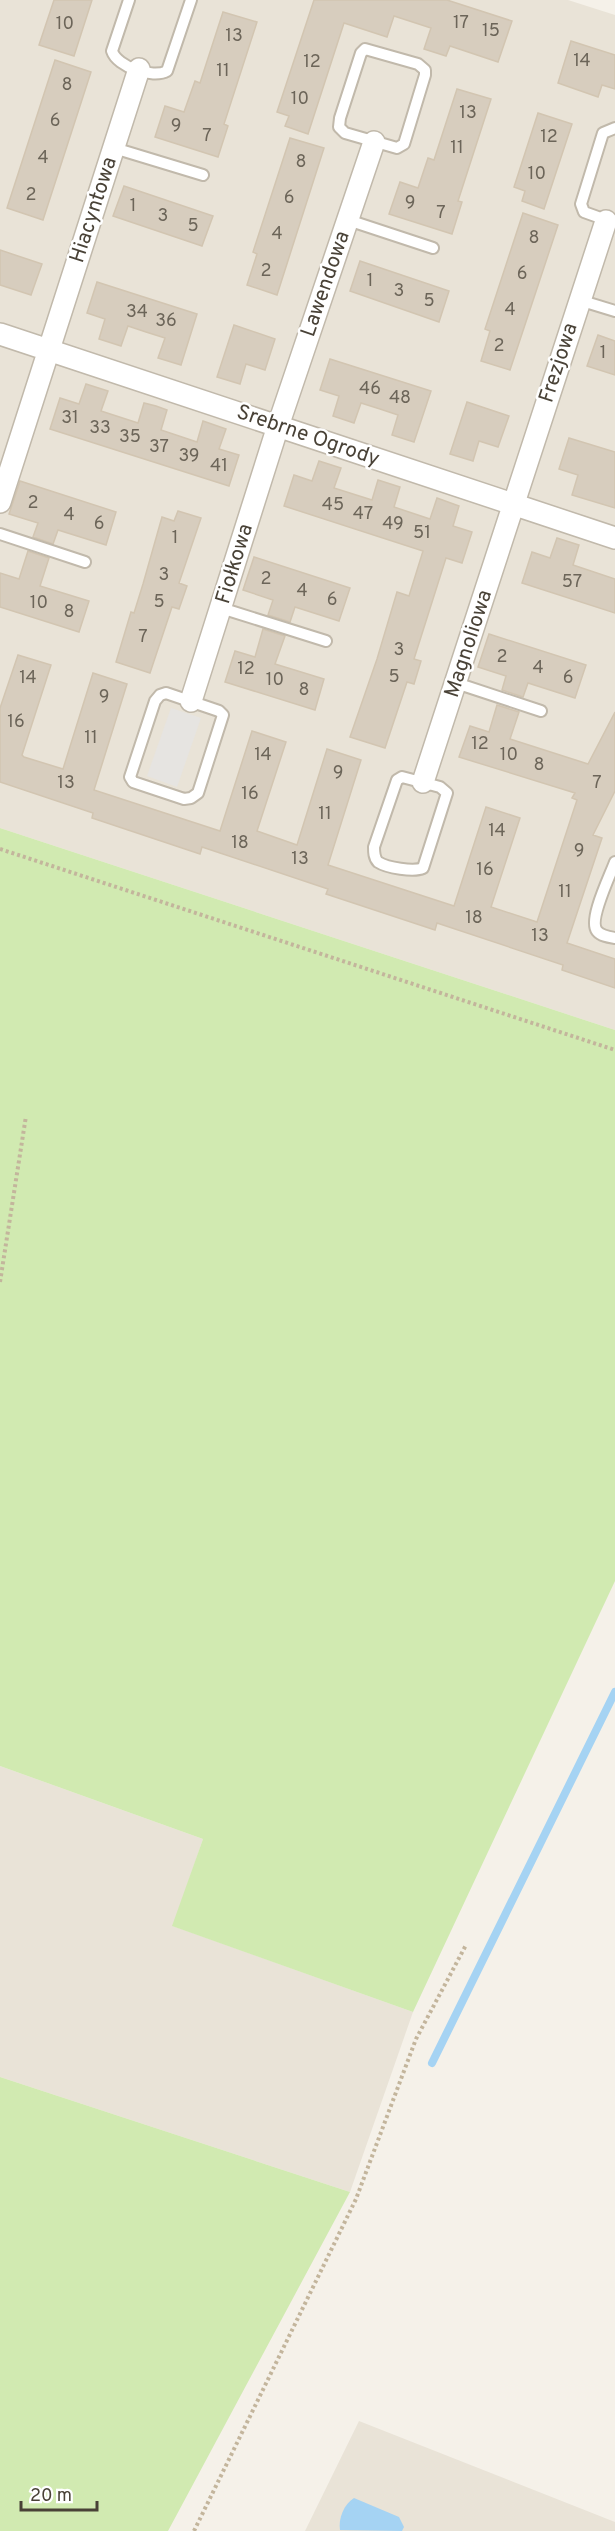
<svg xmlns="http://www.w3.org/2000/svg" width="615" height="2531" font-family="Overpass,sans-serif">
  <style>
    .residential { fill: #e9e3d7 }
    .green { fill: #d1eab1 }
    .parking { fill: #e6e4e1 }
    .water { fill: #a5d3f3 }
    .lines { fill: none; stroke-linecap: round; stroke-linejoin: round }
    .stream { stroke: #a5d3f3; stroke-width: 8 }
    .building { fill: #d7cdbe; stroke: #d2c5b1; stroke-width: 1.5 }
    .lane-casing { stroke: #c1b9ab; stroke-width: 14 }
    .street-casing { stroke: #c1b9ab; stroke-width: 24 }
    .path { stroke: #c3b59c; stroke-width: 4; stroke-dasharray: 3 3; stroke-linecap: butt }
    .lane { stroke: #fff; stroke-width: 10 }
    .street { stroke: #fff; stroke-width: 21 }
    .labels { text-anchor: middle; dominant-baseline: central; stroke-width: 5; stroke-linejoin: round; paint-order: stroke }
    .number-label { font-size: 18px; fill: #6c6559 }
    .street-label { font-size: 21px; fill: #494237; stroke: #fff }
  </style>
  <rect width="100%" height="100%" fill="#f5f1e9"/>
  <!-- residential -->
  <path class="residential" d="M 0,0 L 568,0 L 615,15 L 615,1030 L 0,828 Z
    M 0,1766 L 203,1839 L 173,1926 L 413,2012 L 350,2192 L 0,2077 Z
    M 359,2421 L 615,2522 L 615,2531 L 305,2531 Z"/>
  <!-- green -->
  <path class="green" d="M 0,828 L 615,1030 L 615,1581 L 413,2012 L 172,1926 L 203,1839 L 0,1766 Z
    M 0,2077 L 350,2192 L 168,2531 L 0,2531 Z"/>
  <!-- parking -->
  <path class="parking" d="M 171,708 L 201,718 L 177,787 L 147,776 Z"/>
  <!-- water -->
  <path class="water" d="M 354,2498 L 399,2517 L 404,2527 L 402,2531 L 340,2530 C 338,2519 344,2504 354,2498 Z"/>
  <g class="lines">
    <!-- stream -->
    <path class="stream" d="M 432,2063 L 615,1692"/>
  </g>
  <!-- building -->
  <path class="building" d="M 54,0 L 92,0 L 74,56 L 39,45 Z
    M 314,0 L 447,0 L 512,21 L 498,62 L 450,46 L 446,56 L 424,49 L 431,28 L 394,16 L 387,37 L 344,23 L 308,134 L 285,126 L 289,116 L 277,112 Z
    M 223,12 L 257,22 L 224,124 L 228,126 L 218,157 L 155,137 L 165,106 L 184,112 L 195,81 L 200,83 Z
    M 571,41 L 615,55 L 615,89 L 602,85 L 598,97 L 558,83 Z
    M 55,60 L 91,72 L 43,220 L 7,208 Z
    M 457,89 L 491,99 L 458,201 L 462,202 L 452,234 L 389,214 L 400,182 L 418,188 L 428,158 L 434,160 Z
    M 538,113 L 572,124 L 544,209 L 522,201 L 525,191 L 514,187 Z
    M 290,138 L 324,148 L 277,295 L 247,285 L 257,254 L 253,252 Z
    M 124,186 L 213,216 L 202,246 L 113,216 Z
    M 523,213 L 558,225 L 510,370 L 481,361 L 490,331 L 485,329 Z
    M 0,250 L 42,264 L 31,295 L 0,285 Z
    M 360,261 L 449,291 L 439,322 L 350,291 Z
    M 97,282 L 197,314 L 181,365 L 158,358 L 165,338 L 146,332 L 128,326 L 121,346 L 99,339 L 105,319 L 87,313 Z
    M 234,325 L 275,339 L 265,370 L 246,364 L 240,384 L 217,377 Z
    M 598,335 L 615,341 L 615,375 L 587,366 Z
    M 330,359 L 431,391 L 414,442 L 392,435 L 398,415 L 380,409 L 361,403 L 354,423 L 333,416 L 339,396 L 320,390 Z
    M 86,384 L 108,391 L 101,411 L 138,423 L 144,403 L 156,406 L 167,410 L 161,430 L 197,442 L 203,421 L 226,429 L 219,449 L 239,455 L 229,486 L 50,429 L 60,398 L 79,404 Z
    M 467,402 L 509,416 L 498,447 L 479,441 L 473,461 L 450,454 Z
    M 569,438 L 615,452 L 615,508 L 572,495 L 578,475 L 559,469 Z
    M 319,461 L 341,468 L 334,488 L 372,500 L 378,480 L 400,487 L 394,507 L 430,519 L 437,498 L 459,506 L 453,526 L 472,532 L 462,563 L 446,558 L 414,659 L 421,661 L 414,684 L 407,682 L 385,748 L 350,737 L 377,659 L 397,592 L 409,596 L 423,551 L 284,506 L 294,475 L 312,481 Z
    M 20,481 L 116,512 L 106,545 L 58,530 L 53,544 L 33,537 L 38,523 L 9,514 Z
    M 178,511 L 201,518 L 179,583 L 187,586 L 179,609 L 172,607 L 150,673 L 116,662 L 131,612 L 134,613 L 143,584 L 162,517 L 174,521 Z
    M 557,538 L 579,545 L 573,565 L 615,579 L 615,613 L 522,583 L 532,552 L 550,558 Z
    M 28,551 L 49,558 L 40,586 L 89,601 L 79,632 L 0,607 L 0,573 L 19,579 Z
    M 254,557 L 350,588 L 339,621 L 295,607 L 290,622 L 268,615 L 273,600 L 243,590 Z
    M 263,629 L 285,636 L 275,664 L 324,679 L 315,710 L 225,682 L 235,651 L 255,657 Z
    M 489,634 L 586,665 L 575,698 L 528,683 L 523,697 L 502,690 L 506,676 L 478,667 Z
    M 18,655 L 51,665 L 22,755 L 24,757 L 63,769 L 93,673 L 127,684 L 94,790 L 220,831 L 252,731 L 286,742 L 257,831 L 297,845 L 327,749 L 361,760 L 328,865 L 454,906 L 486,807 L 520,818 L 491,907 L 537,922 L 577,800 L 572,798 L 575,793 L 459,757 L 470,726 L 489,732 L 497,705 L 519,712 L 510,739 L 588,764 L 615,712 L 615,791 L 593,835 L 602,838 L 567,943 L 615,959 L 615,988 L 562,970 L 563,965 L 437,923 L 435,930 L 326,894 L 328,889 L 202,847 L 200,854 L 92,818 L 93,813 L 0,782 L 0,708 Z"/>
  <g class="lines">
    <defs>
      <path id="lane" d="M 129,0 L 112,51 C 117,67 153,79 167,71 L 191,0
        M 365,49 L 418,64 L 425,70 L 425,75 L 404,144 L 397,148 L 345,133 L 339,127 L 340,118 L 361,53 Z
        M 114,148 L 203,175
        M 348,220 L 433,248
        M 609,221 L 584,212 L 581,204 L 603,133 L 615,128
        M 579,300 L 615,311
        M 0,534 L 85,562
        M 221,608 L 326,641
        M 456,683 L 541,711
        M 166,693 L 219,711 L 223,715 L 198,793 L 191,798 L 184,799 L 133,782 L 130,777 L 155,701 L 160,695 Z
        M 402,777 L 440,787 L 447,793 L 423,868 C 414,872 387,868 378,862 C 374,858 374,852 374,847 L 397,780 Z
        M 615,862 C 610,876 588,920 597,931 C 601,936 609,937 615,938"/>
      <path id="street" d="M 0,334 L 615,538
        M 0,502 L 139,69
        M 191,701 L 278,426 L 374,142
        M 423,782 L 606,221"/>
    </defs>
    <!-- lane casing -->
    <use href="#lane" class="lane-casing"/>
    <!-- street casing -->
    <use href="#street" class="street-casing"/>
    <!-- path -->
    <path class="path" d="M 0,849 L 615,1050
      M 0,1282 L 26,1116
      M 194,2531 L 356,2199 L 416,2039 L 466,1945"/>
    <!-- lane -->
    <use href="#lane" class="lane"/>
    <!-- street -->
    <use href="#street" class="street"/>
  </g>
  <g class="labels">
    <!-- number labels -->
    <g class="number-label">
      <text x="461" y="23">17</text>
      <text x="65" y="24">10</text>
      <text x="491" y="31">15</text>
      <text x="234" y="36">13</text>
      <text x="582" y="61">14</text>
      <text x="312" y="62">12</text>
      <text x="223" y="71">11</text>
      <text x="67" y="85">8</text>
      <text x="300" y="99">10</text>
      <text x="468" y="113">13</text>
      <text x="55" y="121">6</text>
      <text x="176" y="126">9</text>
      <text x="207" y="136">7</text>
      <text x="549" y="137">12</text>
      <text x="457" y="148">11</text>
      <text x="43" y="158">4</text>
      <text x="301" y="162">8</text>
      <text x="537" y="174">10</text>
      <text x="31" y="195">2</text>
      <text x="289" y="198">6</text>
      <text x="410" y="203">9</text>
      <text x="133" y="206">1</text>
      <text x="441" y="213">7</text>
      <text x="163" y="216">3</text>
      <text x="193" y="226">5</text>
      <text x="277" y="234">4</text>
      <text x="534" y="238">8</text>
      <text x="266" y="271">2</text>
      <text x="522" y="274">6</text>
      <text x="370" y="281">1</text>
      <text x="399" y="291">3</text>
      <text x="429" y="301">5</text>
      <text x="510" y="310">4</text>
      <text x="137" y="312">34</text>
      <text x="166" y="321">36</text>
      <text x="499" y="346">2</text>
      <text x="603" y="353">1</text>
      <text x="370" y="389">46</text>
      <text x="400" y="398">48</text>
      <text x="70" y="418">31</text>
      <text x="100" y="428">33</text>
      <text x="130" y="437">35</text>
      <text x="159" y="447">37</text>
      <text x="189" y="456">39</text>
      <text x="219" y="466">41</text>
      <text x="33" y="503">2</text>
      <text x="333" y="505">45</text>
      <text x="363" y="514">47</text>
      <text x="69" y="515">4</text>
      <text x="99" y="524">6</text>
      <text x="393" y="524">49</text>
      <text x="422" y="533">51</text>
      <text x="175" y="538">1</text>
      <text x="164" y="575">3</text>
      <text x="266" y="579">2</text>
      <text x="572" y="582">57</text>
      <text x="302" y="591">4</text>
      <text x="332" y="600">6</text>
      <text x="159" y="602">5</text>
      <text x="39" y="603">10</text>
      <text x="69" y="612">8</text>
      <text x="143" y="637">7</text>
      <text x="399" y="650">3</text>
      <text x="502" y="657">2</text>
      <text x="538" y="668">4</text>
      <text x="246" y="669">12</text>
      <text x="394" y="677">5</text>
      <text x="28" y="678">14</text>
      <text x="568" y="678">6</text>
      <text x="275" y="680">10</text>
      <text x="304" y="690">8</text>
      <text x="104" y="697">9</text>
      <text x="16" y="722">16</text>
      <text x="91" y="738">11</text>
      <text x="480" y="744">12</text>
      <text x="263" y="755">14</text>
      <text x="509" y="755">10</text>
      <text x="539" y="765">8</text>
      <text x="338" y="773">9</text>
      <text x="66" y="783">13</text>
      <text x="597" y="783">7</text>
      <text x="250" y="794">16</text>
      <text x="325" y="814">11</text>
      <text x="497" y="831">14</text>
      <text x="240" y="843">18</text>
      <text x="579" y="851">9</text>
      <text x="300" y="859">13</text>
      <text x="485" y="870">16</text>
      <text x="565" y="892">11</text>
      <text x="474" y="918">18</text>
      <text x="540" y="936">13</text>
    </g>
    <!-- street labels -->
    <g class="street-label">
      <text transform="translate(94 210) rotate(-72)">Hiacyntowa</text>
      <text transform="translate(326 284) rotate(-71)">Lawendowa</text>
      <text transform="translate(559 363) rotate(-72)">Frezjowa</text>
      <text transform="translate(308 436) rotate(19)">Srebrne Ogrody</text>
      <text transform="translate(235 564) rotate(-73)">Fiołkowa</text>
      <text transform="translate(469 644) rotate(-72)">Magnoliowa</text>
    </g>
  </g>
  <!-- scale -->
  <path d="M21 2501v9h76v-9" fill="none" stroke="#494237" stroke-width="3"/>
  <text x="30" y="2501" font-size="18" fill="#494237" stroke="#ffffff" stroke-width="4.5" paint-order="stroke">20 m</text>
</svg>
